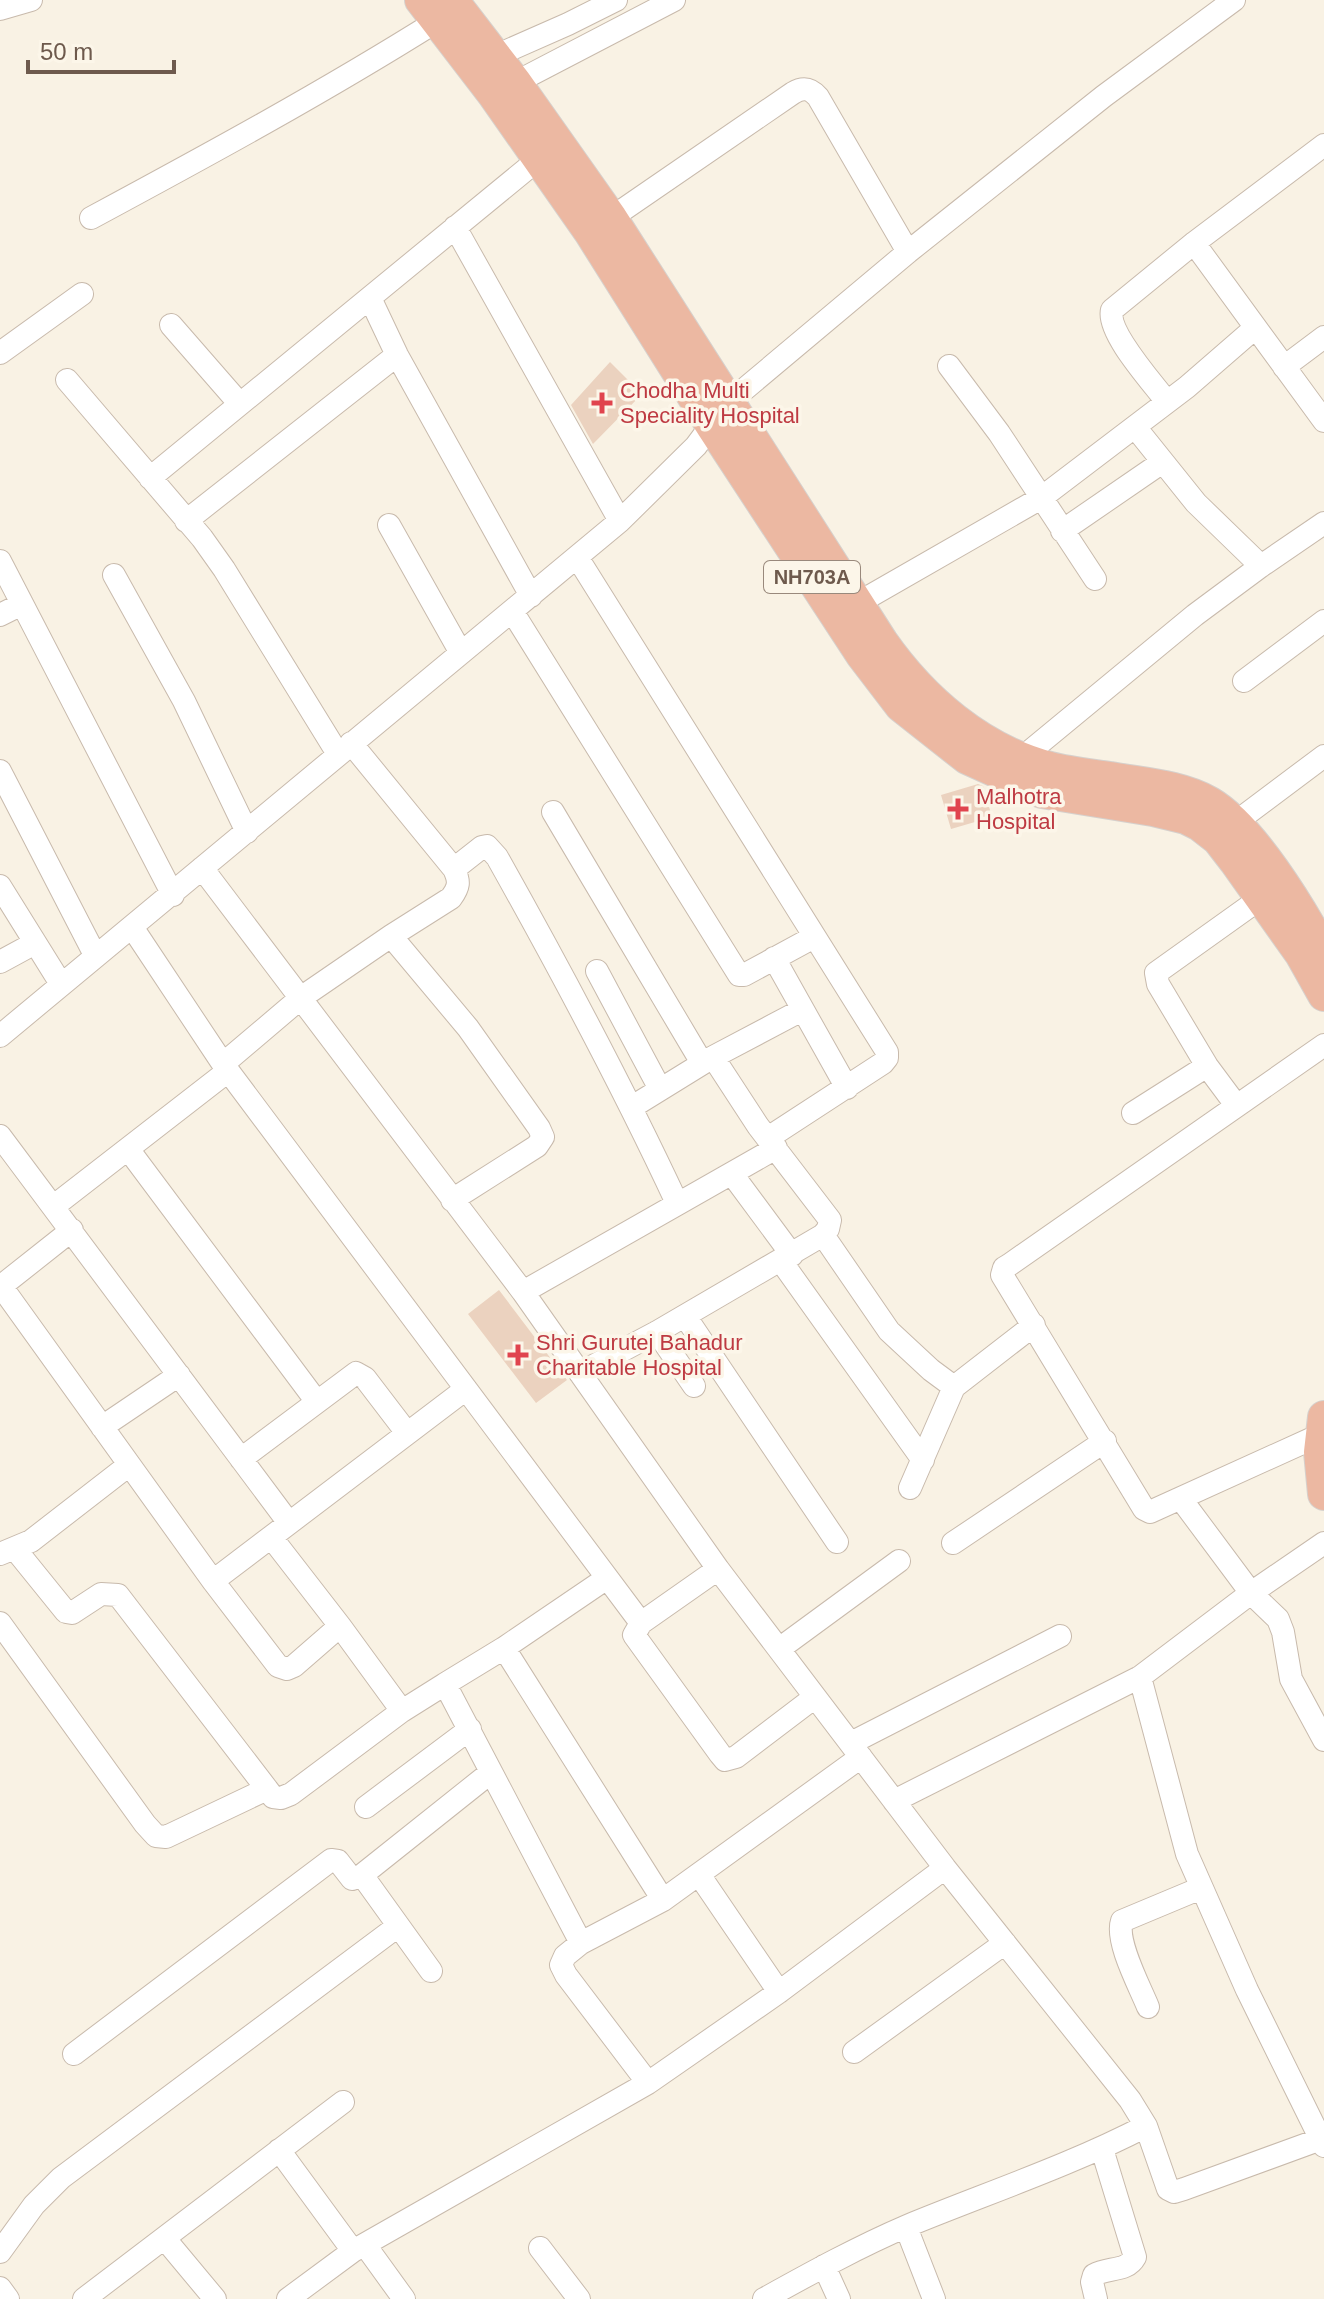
<svg xmlns="http://www.w3.org/2000/svg" width="1324" height="2299" font-family="Helvetica,sans-serif">
  <style>
    .building { fill: #ebd2bf }
    .lines { fill: none; stroke-linecap: round; stroke-linejoin: round }
    .minor-casing { stroke: #c8baac; stroke-width: 24 }
    .highway-casing { stroke: #d6d1cd; stroke-width: 34 }
    .minor { stroke: #fff; stroke-width: 22 }
    .highway { stroke: #ecb8a2; stroke-width: 32 }
    .health-dot { fill: #e0444e; stroke: #fcf6e9; stroke-width: 3 }
    .labels { text-anchor: middle; dominant-baseline: central; stroke-width: 7; stroke-linejoin: round; paint-order: stroke }
    .shield { fill: #fcf6e9; stroke: #99897c; stroke-width: 2 }
    .shield-label { font-size: 20px; font-weight: bold; fill: #6e5a4d }
    .health-label { font-size: 22px; fill: #be3a42; stroke: #fcf6e9; text-anchor: start }
  </style>
  <rect width="100%" height="100%" fill="#f9f2e4"/>
  <!-- building -->
  <path class="building" d="M 610,362 L 642,394 L 593,444 L 571,405 Z
    M 978,784 L 983,786 L 992,817 L 951,829 L 941,795 Z
    M 499,1290 L 567,1380 L 536,1403 L 468,1314 Z"/>
  <g class="lines">
    <defs>
      <path id="minor" d="M 0,9 L 31,0
        M 484,61 L 568,24 L 616,0
        M 505,88 L 674,0
        M 91,218 C 208,155 324,92 437,21
        M 611,218 L 793,93 C 803,87 810,88 818,97 L 908,252
        M 455,227 L 620,521
        M 1194,243 L 1324,421
        M 370,298 L 397,355 L 531,596
        M 171,325 L 239,403
        M 0,353 L 82,294
        M 949,366 L 999,433 L 1095,579
        M 1284,367 L 1324,337
        M 67,380 L 202,538 L 224,569 L 338,754
        M 1167,402 C 1153,383 1106,332 1112,310 L 1194,243 L 1324,145
        M 1135,427 L 1196,503 L 1261,566
        M 150,478 L 540,158
        M 186,521 L 397,355
        M 389,525 L 461,653
        M 1062,531 L 1161,463
        M 577,557 L 887,1052 L 887,1058 L 883,1063 L 768,1138
        M 0,561 L 173,895
        M 114,575 L 184,701 L 247,832
        M 858,603 L 1041,498 L 1187,387 L 1255,328
        M 512,611 L 739,975 L 744,975 L 814,937
        M 0,615 L 22,604
        M 1244,681 L 1324,621
        M 1023,757 L 1195,615 L 1261,566 L 1324,523
        M 0,771 L 95,955
        M 553,812 L 702,1063
        M 1236,822 L 1324,756
        M 202,868 L 523,1292 L 718,1569 L 945,1868 L 1130,2100 L 1146,2126 L 1168,2189 L 1174,2192 L 1184,2189 L 1321,2139
        M 454,869 L 482,847 L 487,846 L 497,857 C 561,971 622,1085 677,1203
        M 0,886 L 61,984
        M 132,927 L 223,1064 L 641,1623
        M 391,936 L 468,1028 L 539,1128 L 543,1137 L 537,1146 L 452,1200
        M 774,958 L 847,1088
        M 0,962 L 35,943
        M 597,971 L 660,1089
        M 0,1036 L 620,521 L 696,446 L 728,403 L 908,252 L 1104,96 L 1234,0
        M 713,1057 L 758,1126 L 830,1220 L 828,1229 L 823,1235 L 889,1331 L 931,1370 L 954,1387 L 910,1488
        M 223,1064 L 302,997 L 391,936 L 451,898 C 459,887 460,882 454,869 L 351,743
        M 1236,1105 L 1207,1066 L 1158,984 L 1156,973 L 1261,898
        M 632,1107 L 713,1057 L 802,1010
        M 1133,1113 L 1207,1066
        M 0,1136 L 289,1523
        M 128,1149 L 317,1402
        M 732,1174 L 792,1255
        M 54,1206 L 228,1071
        M 781,1261 L 923,1460
        M 1,1286 L 213,1581 L 278,1666 L 287,1669 L 294,1666 L 340,1626
        M 0,1287 L 72,1230
        M 523,1292 L 776,1148
        M 685,1316 L 837,1542
        M 657,1332 L 694,1386
        M 580,1373 L 657,1332 L 823,1235
        M 954,1387 L 1034,1325
        M 102,1427 L 179,1375
        M 1322,1434 L 1150,1512 L 1144,1509 L 1002,1275 L 1004,1268 L 1009,1265 L 1324,1045
        M 241,1459 L 356,1373 L 365,1378 L 407,1433
        M 1181,1499 L 1251,1593 L 1278,1619 L 1283,1632 L 1291,1679 L 1324,1740
        M 271,1537 L 340,1626 L 402,1711
        M 953,1543 L 1105,1441
        M 15,1549 L 66,1612 L 72,1613 L 101,1594 L 118,1595 L 267,1789
        M 0,1554 L 31,1541 L 129,1465
        M 718,1569 L 641,1623 L 634,1635 L 720,1754 L 725,1760 L 736,1757 L 815,1697
        M 607,1578 L 504,1648 L 663,1900
        M 213,1581 L 466,1389
        M 0,1623 L 145,1824 L 156,1836 L 166,1837 L 267,1789 L 273,1797 L 281,1798 L 291,1794 L 402,1711 L 445,1684 L 581,1943
        M 779,1649 L 899,1561
        M 1140,1677 L 1187,1854 L 1247,1990 L 1324,2146
        M 445,1684 L 504,1648
        M 851,1743 L 1060,1636
        M 894,1801 L 1140,1677 L 1251,1593 L 1324,1543
        M 366,1807 L 470,1729
        M 700,1876 L 779,1992
        M 431,1971 L 362,1875 L 490,1773
        M 1148,2007 C 1140,1987 1115,1941 1122,1921 L 1201,1888
        M 854,2052 L 1005,1943
        M 74,2054 L 331,1860 L 338,1861 L 352,1879 L 362,1875
        M 648,2083 L 566,1975 L 561,1965 L 565,1956 L 581,1943 L 663,1900 L 861,1757
        M 279,2150 L 353,2251
        M 906,2227 L 934,2299
        M 165,2239 L 215,2299
        M 365,2245 L 404,2299
        M 540,2248 L 579,2299
        M 0,2252 L 34,2205 L 61,2178 L 398,1926
        M 824,2266 L 839,2299
        M 0,2288 L 8,2299
        M 84,2299 L 343,2102
        M 288,2299 L 353,2251 L 648,2083 L 779,1992 L 945,1868
        M 764,2299 C 811,2273 858,2247 907,2226 C 987,2193 1069,2166 1146,2126
        M 1096,2299 L 1092,2282 L 1094,2275 C 1108,2267 1127,2272 1135,2257 L 1102,2149"/>
      <path id="highway" d="M 421,0 L 494,95 L 590,232 L 712,426 L 862,655 L 901,706 L 967,758 L 1042,792 L 1153,810 L 1186,818 L 1200,825 L 1218,839 L 1235,861 L 1301,954 L 1324,995
        M 452,0 L 515,82 L 611,218 L 882,642 C 922,699 980,750 1050,768 C 1069,773 1090,775 1110,778 C 1143,784 1181,786 1210,803 C 1252,828 1300,908 1324,952
        M 1324,1417 L 1320,1452 L 1324,1494"/>
    </defs>
    <!-- minor casing -->
    <use href="#minor" class="minor-casing"/>
    <!-- highway casing -->
    <use href="#highway" class="highway-casing"/>
    <!-- minor -->
    <use href="#minor" class="minor"/>
    <!-- highway -->
    <use href="#highway" class="highway"/>
  </g>
  <!-- markers -->
  <g class="health-dot">
    <path d="M598 391h8v8h8v8h-8v8h-8v-8h-8v-8h8z"/>
    <path d="M954 797h8v8h8v8h-8v8h-8v-8h-8v-8h8z"/>
    <path d="M514 1343h8v8h8v8h-8v8h-8v-8h-8v-8h8z"/>
  </g>
  <g class="labels">
    <!-- shield labels -->
    <rect class="shield" x="764" y="561" width="96" height="32" rx="6"/>
    <g class="shield-label">
      <text x="812" y="577">NH703A</text>
    </g>
    <!-- health labels -->
    <g class="health-label">
      <text x="620" y="390">Chodha Multi<tspan x="620" dy="25">Speciality Hospital</tspan></text>
      <text x="976" y="796">Malhotra<tspan x="976" dy="25">Hospital</tspan></text>
      <text x="536" y="1342">Shri Gurutej Bahadur<tspan x="536" dy="25">Charitable Hospital</tspan></text>
    </g>
  </g>
  <!-- scale -->
  <path d="M28 60v12h146v-12" fill="none" stroke="#6e5a4d" stroke-width="4"/>
  <text x="40" y="60" font-size="24" fill="#6e5a4d" stroke="#fcf6e9" stroke-width="6" paint-order="stroke">50 m</text>
</svg>
